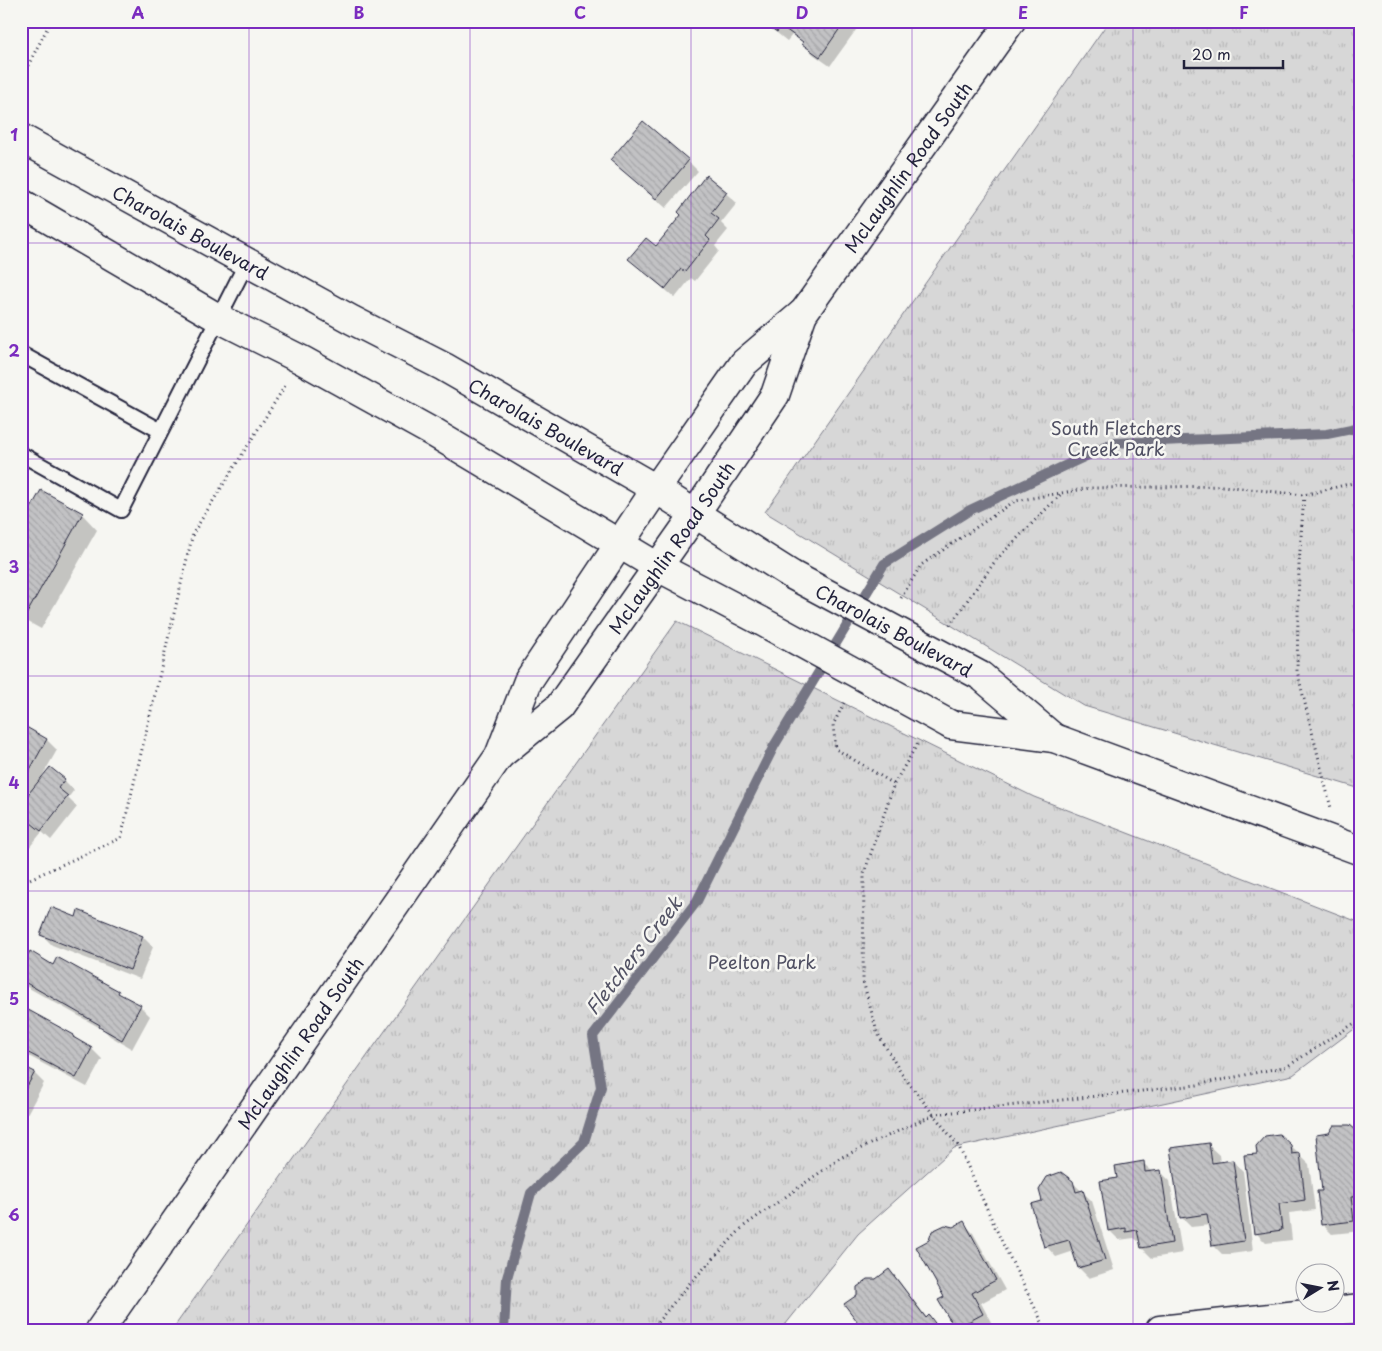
<svg xmlns="http://www.w3.org/2000/svg" width="1382" height="1351" font-family="'Playpen Sans',sans-serif">
  <style>
    .grass { fill: url(#grass-tufts); stroke: #7c7c89 }
    .shadow { fill: #0003 }
    .lines { fill: none; stroke-linecap: round; stroke-linejoin: round }
    .stream { stroke: #757583; stroke-width: 10 }
    .building { fill: url(#building-back-hatch); stroke: #22223b }
    .service-casing { stroke: #22223b; stroke-width: 18 }
    .minor-casing { stroke: #22223b; stroke-width: 31 }
    .tertiary-casing { stroke: #22223b; stroke-width: 31 }
    .secondary-casing { stroke: #22223b; stroke-width: 31 }
    .path { stroke: #22223b; stroke-width: 3; stroke-dasharray: 1 4; stroke-linecap: butt }
    .service { stroke: #f6f6f2; stroke-width: 14 }
    .minor { stroke: #f6f6f2; stroke-width: 28 }
    .tertiary { stroke: #f6f6f2; stroke-width: 28 }
    .secondary { stroke: #f6f6f2; stroke-width: 28 }
    .tertiary-bridge-casing { stroke: #22223b; stroke-width: 31; stroke-linecap: butt }
    .tertiary-bridge { stroke: #f6f6f2; stroke-width: 28 }
    .grid { fill: none; stroke: #7b2cbf; stroke-width: 1; stroke-opacity: 0.55 }
    .labels { text-anchor: middle; dominant-baseline: central; stroke-width: 5; stroke-linejoin: round; paint-order: stroke }
    .street-label { font-size: 18px; fill: #22223b; stroke: #f6f6f2 }
    .park-label { font-size: 18px; fill: #4f4f62; stroke: #f6f6f2 }
    .water-label { font-size: 19px; font-style: italic; fill: #535365; stroke: #f6f6f2 }
    .neatline { fill: none; stroke: #7b2cbf; stroke-width: 2 }
    .grid-label { font-size: 16px; text-anchor: middle; font-weight: bold; fill: #7b2cbf }
  </style>
  <defs>
    <pattern id="grass-tufts" width="24" height="20" patternUnits="userSpaceOnUse" patternTransform="scale(1.25)"><rect width="24" height="20" fill="#d7d7d7"/><path d="M3 7l-1-3M5 7V3M7 7l1-3M15 17l-1-3M17 17v-4M19 17l1-3" fill="none" stroke="#b8b8b9"/></pattern>
    <pattern id="building-back-hatch" width="6" height="6" patternUnits="userSpaceOnUse" patternTransform="scale(1.25)"><rect width="6" height="6" fill="#c2c2c4"/><path d="M-1 5l2 2M0 0l6 6M5-1l2 2" fill="none" stroke="#a6a6a9"/></pattern>
  </defs>
  <rect width="100%" height="100%" fill="#f6f6f2"/>
  <filter id="ink" filterUnits="userSpaceOnUse"><feTurbulence type="fractalNoise" baseFrequency=".02" numOctaves="2"/><feDisplacementMap in="SourceGraphic" scale="10" xChannelSelector="R" yChannelSelector="G"/><feConvolveMatrix kernelMatrix="1 2 1 2 8 2 1 2 1" color-interpolation-filters="sRGB"/></filter>
  <g filter="url(#ink)">
    <!-- grass -->
    <path class="grass" d="M 1109,21 L 1361,21 L 1361,789 L 1084,706 L 765,512 Z
      M 677,621 L 1034,797 L 1361,923 L 1361,1024 L 1293,1075 L 954,1148 L 858,1234 L 781,1330 L 172,1330 Z"/>
    <!-- shadow -->
    <path class="shadow" d="M 117,21 L 183,21 L 184,26 L 125,29 Z
      M 762,21 L 859,21 L 861,23 L 830,66 L 813,54 L 804,43 L 792,35 L 787,41 Z
      M 688,161 L 698,171 L 666,208 L 621,169 Z
      M 706,176 L 737,203 L 721,223 L 728,230 L 715,246 L 719,251 L 695,281 L 691,278 L 675,298 L 630,259 L 656,248 L 683,215 Z
      M 21,469 L 27,475 L 21,486 Z
      M 21,513 L 28,516 L 82,514 L 97,530 L 41,629 L 21,618 Z
      M 21,726 L 47,740 L 57,750 L 40,780 L 64,780 L 74,790 L 68,798 L 77,807 L 51,840 L 42,832 L 28,849 L 21,843 L 21,804 L 32,792 L 28,790 L 21,803 Z
      M 79,912 L 143,937 L 153,947 L 140,979 L 52,945 L 42,935 L 77,918 Z
      M 54,966 L 118,992 L 123,997 L 140,1006 L 150,1016 L 132,1049 L 110,1036 L 104,1030 L 27,987 L 21,981 L 21,970 Z
      M 21,1007 L 74,1036 L 80,1043 L 92,1049 L 102,1059 L 87,1087 L 21,1052 Z
      M 21,1066 L 34,1073 L 44,1083 L 27,1114 L 21,1111 Z
      M 1356,1131 L 1361,1131 L 1361,1231 L 1332,1234 L 1322,1224 L 1323,1192 Z
      M 1279,1135 L 1309,1164 L 1315,1210 L 1289,1213 L 1292,1240 L 1266,1243 L 1256,1233 L 1259,1155 Z
      M 1208,1145 L 1219,1155 L 1220,1163 L 1233,1161 L 1243,1171 L 1253,1251 L 1223,1255 L 1213,1245 L 1210,1225 L 1191,1227 L 1181,1217 Z
      M 1143,1163 L 1153,1172 L 1160,1171 L 1170,1181 L 1182,1253 L 1152,1258 L 1142,1248 L 1140,1241 L 1138,1241 L 1134,1238 L 1119,1240 L 1109,1230 L 1118,1179 Z
      M 1072,1182 L 1092,1201 L 1114,1270 L 1089,1278 L 1079,1268 L 1074,1251 L 1056,1257 L 1046,1246 L 1043,1202 Z
      M 963,1223 L 973,1233 L 1005,1290 L 981,1303 L 992,1324 L 982,1330 L 956,1329 L 930,1240 Z
      M 889,1271 L 899,1281 L 927,1318 L 929,1317 L 941,1330 L 866,1330 Z"/>
    <g class="lines">
      <!-- stream -->
      <path class="stream" d="M 504,1330 L 507,1278 L 531,1193 L 584,1142 L 601,1087 L 593,1036 L 697,901 L 774,746 L 884,564 L 970,510 L 1114,443 L 1327,434 L 1361,427"/>
    </g>
    <!-- building -->
    <path class="building" d="M 761,21 L 845,21 L 820,57 L 802,44 L 803,42 L 781,26 L 777,32 Z
      M 643,121 L 689,160 L 656,199 L 610,160 Z
      M 706,175 L 727,192 L 711,213 L 719,219 L 706,236 L 710,240 L 685,272 L 681,269 L 665,289 L 628,259 L 646,238 L 656,246 L 681,215 L 678,212 Z
      M 41,490 L 83,513 L 26,615 L 21,613 L 21,511 L 27,515 Z
      M 21,724 L 47,739 L 22,784 L 21,783 Z
      M 50,767 L 65,779 L 58,788 L 68,796 L 41,831 L 31,823 L 21,835 L 21,803 Z
      M 51,907 L 76,917 L 78,910 L 143,936 L 130,970 L 40,935 Z
      M 30,951 L 53,965 L 57,957 L 119,991 L 118,993 L 141,1005 L 122,1040 L 99,1027 L 100,1025 L 21,980 L 21,967 Z
      M 21,1006 L 74,1035 L 73,1037 L 92,1048 L 76,1078 L 21,1049 Z
      M 21,1065 L 35,1072 L 21,1097 Z
      M 1334,1125 L 1350,1125 L 1356,1130 L 1361,1129 L 1361,1196 L 1351,1197 L 1354,1221 L 1321,1225 L 1317,1191 L 1322,1191 L 1316,1135 L 1329,1133 Z
      M 1279,1134 L 1291,1145 L 1292,1154 L 1300,1153 L 1305,1200 L 1279,1204 L 1282,1230 L 1254,1234 L 1244,1155 L 1257,1154 L 1256,1146 L 1265,1136 Z
      M 1209,1143 L 1212,1163 L 1233,1160 L 1244,1241 L 1212,1246 L 1207,1214 L 1180,1218 L 1170,1148 Z
      M 1144,1161 L 1145,1172 L 1161,1170 L 1172,1243 L 1141,1248 L 1137,1230 L 1126,1232 L 1126,1228 L 1108,1231 L 1100,1181 L 1117,1178 L 1115,1166 Z
      M 1061,1172 L 1073,1181 L 1076,1192 L 1083,1190 L 1105,1260 L 1078,1268 L 1069,1240 L 1044,1247 L 1031,1204 L 1042,1201 L 1039,1190 L 1047,1177 Z
      M 964,1221 L 996,1280 L 972,1293 L 983,1314 L 955,1329 L 938,1300 L 944,1297 L 916,1247 L 929,1240 L 932,1231 L 945,1225 L 953,1227 Z
      M 889,1269 L 926,1318 L 929,1315 L 940,1330 L 864,1330 L 844,1304 L 857,1295 L 857,1287 L 868,1279 L 876,1279 Z"/>
    <g class="lines">
      <defs>
        <path id="service" d="M 21,354 L 161,431
          M 21,454 L 121,510 L 247,262"/>
        <path id="minor" d="M 1160,1330 L 1361,1308"/>
        <g id="tertiary">
          <path id="s1" d="M 21,138 L 352,320 L 444,367 L 656,489 L 792,575"/>
          <path d="M 21,203 L 218,318 L 302,360 L 434,433 L 658,567 L 761,621"/>
          <path d="M 981,676 L 1054,738"/>
          <path d="M 951,725 L 1054,738 L 1361,851"/>
        </g>
        <g id="secondary">
          <path id="s2" d="M 500,755 L 559,707 L 695,514 L 775,395 L 803,313"/>
          <path id="s3" d="M 100,1330 L 499,756 L 528,681 L 656,489 L 744,363 L 804,312 L 1011,21"/>
        </g>
      </defs>
      <!-- service casing -->
      <use href="#service" class="service-casing"/>
      <!-- minor casing -->
      <use href="#minor" class="minor-casing"/>
      <!-- tertiary casing -->
      <use href="#tertiary" class="tertiary-casing"/>
      <!-- secondary casing -->
      <use href="#secondary" class="secondary-casing"/>
      <!-- path -->
      <path class="path" d="M 21,79 L 51,21
        M 1304,495 L 1299,564 L 1297,671 L 1331,808
        M 901,598 L 921,565 L 1015,501 L 1090,488 L 1223,486 L 1304,495 L 1361,481
        M 950,625 L 996,560 L 1062,493
        M 844,703 L 833,725 L 836,749 L 894,784 L 864,874 L 863,981 L 877,1032 L 901,1073 L 959,1147 L 1002,1242 L 1046,1330
        M 894,784 L 919,741
        M 21,883 L 121,838 L 193,533 L 285,386
        M 651,1330 L 690,1283 L 744,1226 L 842,1157 L 935,1114 L 1197,1085 L 1288,1066 L 1361,1019"/>
      <!-- service -->
      <use href="#service" class="service"/>
      <!-- minor -->
      <use href="#minor" class="minor"/>
      <!-- tertiary -->
      <use href="#tertiary" class="tertiary"/>
      <!-- secondary -->
      <use href="#secondary" class="secondary"/>
      <defs>
        <g id="tertiary-bridge">
          <path id="s4" d="M 792,575 L 981,676"/>
          <path d="M 761,621 L 951,725"/>
        </g>
      </defs>
      <!-- tertiary-bridge casing -->
      <use href="#tertiary-bridge" class="tertiary-bridge-casing"/>
      <!-- tertiary-bridge -->
      <use href="#tertiary-bridge" class="tertiary-bridge"/>
    </g>
  </g>
  <!-- grid -->
  <path class="grid" d="M 249,21 L 249,1330M 470,21 L 470,1330M 691,21 L 691,1330M 912,21 L 912,1330M 1133,21 L 1133,1330M 21,243 L 1361,243M 21,459 L 1361,459M 21,676 L 1361,676M 21,891 L 1361,891M 21,1108 L 1361,1108"/>
  <g class="labels">
    <!-- street labels -->
    <g class="street-label">
      <text stroke="none"><textPath href="#s3" startOffset="1421">McLaughlin Road South</textPath></text>
      <text stroke="none"><textPath href="#s1" startOffset="194">Charolais Boulevard</textPath></text>
      <text stroke="none"><textPath href="#s1" startOffset="599">Charolais Boulevard</textPath></text>
      <text stroke="none"><textPath href="#s2" startOffset="271">McLaughlin Road South</textPath></text>
      <text stroke="none"><textPath href="#s4" startOffset="116">Charolais Boulevard</textPath></text>
      <text stroke="none"><textPath href="#s3" startOffset="350">McLaughlin Road South</textPath></text>
    </g>
    <!-- park labels -->
    <g class="park-label">
      <text x="1116" y="427">South Fletchers<tspan x="1116" dy="21">Creek Park</tspan></text>
      <text x="762" y="961">Peelton Park</text>
    </g>
    <!-- water labels -->
    <g class="water-label">
      <text transform="translate(633 955) rotate(-52)">Fletchers Creek</text>
    </g>
  </g>
  <!-- margin -->
  <rect width="1382" height="1351" fill="none" stroke="#f6f6f2" stroke-width="55"/>
  <!-- north arrow -->
  <g transform="translate(1320 1288) rotate(80)"><circle r="24" fill="#f6f6f2" stroke="#a1a1a9"/>
  <path d="M0-4L9 19L0 12L-9 19Z" fill="#22223b"/>
  <text y="-8" font-size="14" font-weight="bold" text-anchor="middle" fill="#22223b">N</text>
  </g>
  <!-- scale -->
  <path d="M1184 60v8h99v-8" fill="none" stroke="#22223b" stroke-width="2.5"/>
  <text x="1192" y="60" font-size="15" fill="#22223b" stroke="#f6f6f2" stroke-width="4" paint-order="stroke">20 m</text>
  <rect x="28" y="28" width="1326" height="1296" class="neatline"/>
  <g class="grid-label">
    <text x="138" y="19">A</text>
    <text x="359" y="19">B</text>
    <text x="580" y="19">C</text>
    <text x="802" y="19">D</text>
    <text x="1023" y="19">E</text>
    <text x="1244" y="19">F</text>
    <text x="14" y="141">1</text>
    <text x="14" y="357">2</text>
    <text x="14" y="573">3</text>
    <text x="14" y="789">4</text>
    <text x="14" y="1005">5</text>
    <text x="14" y="1221">6</text>
  </g>
</svg>
